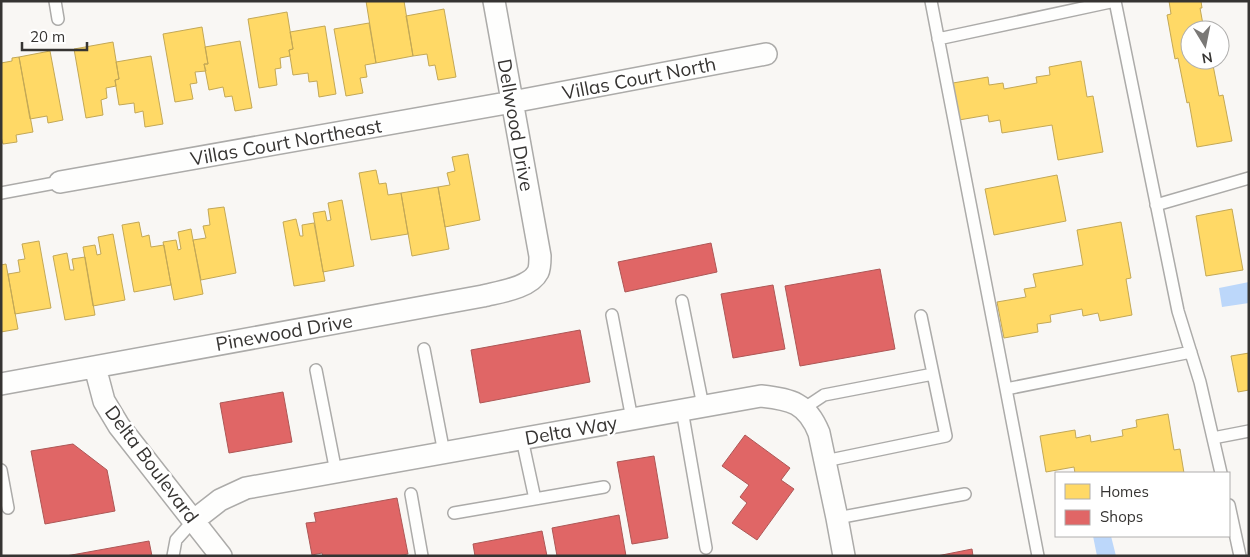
<svg xmlns="http://www.w3.org/2000/svg" width="1250" height="557" font-family="Mulish,sans-serif">
  <style>
    .water { fill: #bcd7fa }
    .homes { fill: #ffd966; stroke: #c3a856 }
    .shops { fill: #e06666; stroke: #ad5756 }
    .lines { fill: none; stroke-linecap: round; stroke-linejoin: round }
    .service-casing { stroke: #acaba9; stroke-width: 14 }
    .minor-casing { stroke: #acaba9; stroke-width: 24 }
    .service { stroke: #fefefd; stroke-width: 11 }
    .minor { stroke: #fefefd; stroke-width: 21 }
    .labels { text-anchor: middle; dominant-baseline: central; stroke-width: 5; stroke-linejoin: round; paint-order: stroke }
    .street-label { font-size: 19px; fill: #363432; stroke: #fff }
  </style>
  <rect width="100%" height="100%" fill="#f9f7f4"/>
  <!-- water -->
  <path class="water" d="M 1249,282 L 1249,303 L 1222,307 L 1219,288 Z
    M 1093,536 L 1111,536 L 1116,556 L 1097,556 Z"/>
  <!-- homes -->
  <path class="homes" d="M 366,1 L 404,1 L 413,56 L 376,63 Z
    M 1169,1 L 1201,1 L 1202,8 L 1200,8 L 1204,30 L 1190,30 L 1190,60 L 1212,60 L 1219,96 L 1223,95 L 1232,141 L 1197,147 L 1189,102 L 1187,103 L 1178,58 L 1175,59 L 1167,15 L 1171,14 Z
    M 444,9 L 456,77 L 438,80 L 435,65 L 429,66 L 427,54 L 413,56 L 406,16 Z
    M 287,12 L 293,49 L 289,50 L 290,56 L 280,58 L 281,68 L 275,69 L 277,85 L 259,88 L 248,19 Z
    M 369,23 L 376,63 L 365,65 L 367,77 L 360,78 L 363,93 L 346,96 L 334,29 Z
    M 325,26 L 336,94 L 319,97 L 317,81 L 309,82 L 308,73 L 293,75 L 289,50 L 293,49 L 290,32 Z
    M 202,27 L 208,64 L 204,64 L 206,71 L 195,72 L 197,83 L 190,84 L 193,99 L 175,102 L 163,34 Z
    M 240,41 L 252,108 L 235,111 L 232,96 L 225,97 L 223,87 L 209,90 L 204,64 L 208,64 L 205,47 Z
    M 113,42 L 119,79 L 115,80 L 116,86 L 106,88 L 107,98 L 101,100 L 103,115 L 86,118 L 74,49 Z
    M 50,51 L 63,120 L 48,123 L 47,116 L 30,119 L 19,57 Z
    M 151,56 L 163,124 L 145,127 L 143,111 L 135,113 L 134,103 L 119,105 L 115,80 L 119,79 L 116,62 Z
    M 19,57 L 33,132 L 16,135 L 17,142 L 3,144 L 1,137 L 1,63 L 12,61 L 12,58 Z
    M 1081,61 L 1087,97 L 1093,96 L 1103,152 L 1058,160 L 1052,125 L 1002,133 L 1000,120 L 989,122 L 988,115 L 959,120 L 953,83 L 988,77 L 989,85 L 1003,83 L 1004,89 L 1037,83 L 1036,77 L 1050,75 L 1049,67 Z
    M 468,154 L 480,220 L 445,227 L 438,187 L 450,185 L 447,173 L 455,171 L 452,157 Z
    M 376,170 L 379,184 L 386,183 L 388,195 L 401,193 L 408,234 L 371,240 L 359,173 Z
    M 1057,175 L 1066,221 L 994,235 L 985,189 Z
    M 438,187 L 449,249 L 412,256 L 401,193 Z
    M 342,200 L 354,266 L 323,272 L 313,213 L 325,211 L 327,221 L 331,220 L 328,203 Z
    M 224,207 L 236,273 L 201,280 L 193,240 L 206,238 L 203,226 L 210,225 L 208,209 Z
    M 1232,209 L 1243,270 L 1206,276 L 1196,216 Z
    M 296,219 L 300,236 L 303,236 L 302,225 L 314,223 L 325,281 L 294,286 L 283,222 Z
    M 139,222 L 142,237 L 149,235 L 151,247 L 164,245 L 171,285 L 134,292 L 122,225 Z
    M 1121,222 L 1131,278 L 1126,279 L 1132,315 L 1100,321 L 1098,313 L 1083,316 L 1082,309 L 1050,315 L 1051,322 L 1037,324 L 1038,332 L 1004,338 L 997,302 L 1026,297 L 1024,289 L 1036,287 L 1033,274 L 1083,265 L 1077,230 Z
    M 191,229 L 203,294 L 174,300 L 163,242 L 176,240 L 178,250 L 181,249 L 178,232 Z
    M 113,234 L 125,300 L 93,306 L 83,247 L 95,245 L 97,255 L 101,254 L 98,237 Z
    M 39,241 L 51,308 L 15,314 L 8,274 L 20,272 L 18,260 L 25,259 L 22,244 Z
    M 67,253 L 70,270 L 74,270 L 72,259 L 85,257 L 95,315 L 65,320 L 53,256 Z
    M 6,264 L 18,329 L 1,332 L 1,265 Z
    M 1249,353 L 1249,390 L 1238,392 L 1231,356 Z
    M 1168,414 L 1174,450 L 1180,449 L 1184,473 L 1075,473 L 1074,467 L 1046,472 L 1040,436 L 1075,430 L 1076,438 L 1090,435 L 1091,442 L 1123,436 L 1122,430 L 1137,427 L 1136,420 Z"/>
  <!-- shops -->
  <path class="shops" d="M 711,243 L 717,272 L 625,292 L 618,262 Z
    M 880,269 L 895,349 L 800,366 L 785,286 Z
    M 773,285 L 785,349 L 733,358 L 721,294 Z
    M 580,330 L 590,382 L 480,403 L 471,350 Z
    M 283,392 L 292,442 L 229,453 L 220,403 Z
    M 745,435 L 790,468 L 781,480 L 794,489 L 757,540 L 732,523 L 747,503 L 740,497 L 749,485 L 722,466 Z
    M 73,444 L 107,470 L 115,511 L 45,524 L 31,451 Z
    M 654,456 L 668,538 L 632,544 L 617,462 Z
    M 397,498 L 408,554 L 397,556 L 323,556 L 322,553 L 312,555 L 306,523 L 316,522 L 314,513 Z
    M 619,515 L 626,556 L 557,556 L 552,528 Z
    M 542,531 L 547,556 L 475,556 L 473,544 Z
    M 149,541 L 152,556 L 66,556 Z
    M 972,549 L 973,556 L 937,556 Z"/>
  <g class="lines">
    <defs>
      <path id="service" d="M 55,1 L 58,19
        M 931,1 L 1006,389
        M 938,39 L 1115,1 L 1178,311 L 1200,382 L 1221,473
        M 1,193 L 60,182
        M 1156,205 L 1249,178
        M 682,301 L 703,406
        M 612,315 L 632,419
        M 424,349 L 444,453
        M 316,370 L 336,472
        M 803,409 L 824,395 L 933,374
        M 682,410 L 706,548
        M 1213,438 L 1249,431
        M 522,439 L 535,499
        M 825,461 L 946,436 L 921,316
        M 1,470 L 8,508
        M 411,494 L 422,556
        M 1229,505 L 1240,556
        M 454,513 L 604,487
        M 837,518 L 965,494
        M 173,556 L 176,540 L 193,521
        M 1038,556 L 1006,389 L 1191,352"/>
      <path id="minor" d="M 60,182 L 512,102 L 766,54
        M 95,367 L 104,401 L 119,426 L 221,556
        M 1,384 L 483,296 C 499,292 530,288 538,272 C 540,268 540,261 540,256 L 494,1
        M 193,521 L 220,500 L 246,488 L 761,396 C 791,399 807,403 819,433 L 837,518 L 844,556"/>
    </defs>
    <!-- service casing -->
    <use href="#service" class="service-casing"/>
    <!-- minor casing -->
    <use href="#minor" class="minor-casing"/>
    <!-- service -->
    <use href="#service" class="service"/>
    <!-- minor -->
    <use href="#minor" class="minor"/>
  </g>
  <g class="labels">
    <!-- street labels -->
    <g class="street-label">
      <text transform="translate(639 78) rotate(-11)">Villas Court North</text>
      <text transform="translate(516 125) rotate(80)">Dellwood Drive</text>
      <text transform="translate(286 142) rotate(-10)">Villas Court Northeast</text>
      <text transform="translate(284 332) rotate(-10)">Pinewood Drive</text>
      <text transform="translate(571 430) rotate(-10)">Delta Way</text>
      <text transform="translate(152 464) rotate(53)">Delta Boulevard</text>
    </g>
  </g>
  <!-- border -->
  <rect width="1250" height="557" fill="none" stroke="#363432" stroke-width="5"/>
  <!-- legend -->
  <rect x="1055" y="472" width="175" height="65" fill="#ffffff" stroke="#afaead"/>
  <rect x="1065" y="484" width="25" height="15" fill="#ffd966" stroke="#afaead"/>
  <text x="1100" y="497" font-size="15" fill="#363432">Homes</text>
  <rect x="1065" y="510" width="25" height="15" fill="#e06666" stroke="#afaead"/>
  <text x="1100" y="522" font-size="15" fill="#363432">Shops</text>
  <!-- north arrow -->
  <g transform="translate(1205 45) rotate(170)"><circle r="24" fill="#ffffff" stroke="#afaead"/>
  <path d="M0-4L9 19L0 12L-9 19Z" fill="#7a7876"/>
  <text y="-8" font-size="14" font-weight="bold" text-anchor="middle" fill="#363432">N</text>
  </g>
  <!-- scale -->
  <path d="M22 42v8h65v-8" fill="none" stroke="#363432" stroke-width="2.5"/>
  <text x="30" y="42" font-size="15" fill="#363432" stroke="#ffffff" stroke-width="4" paint-order="stroke">20 m</text>
</svg>
